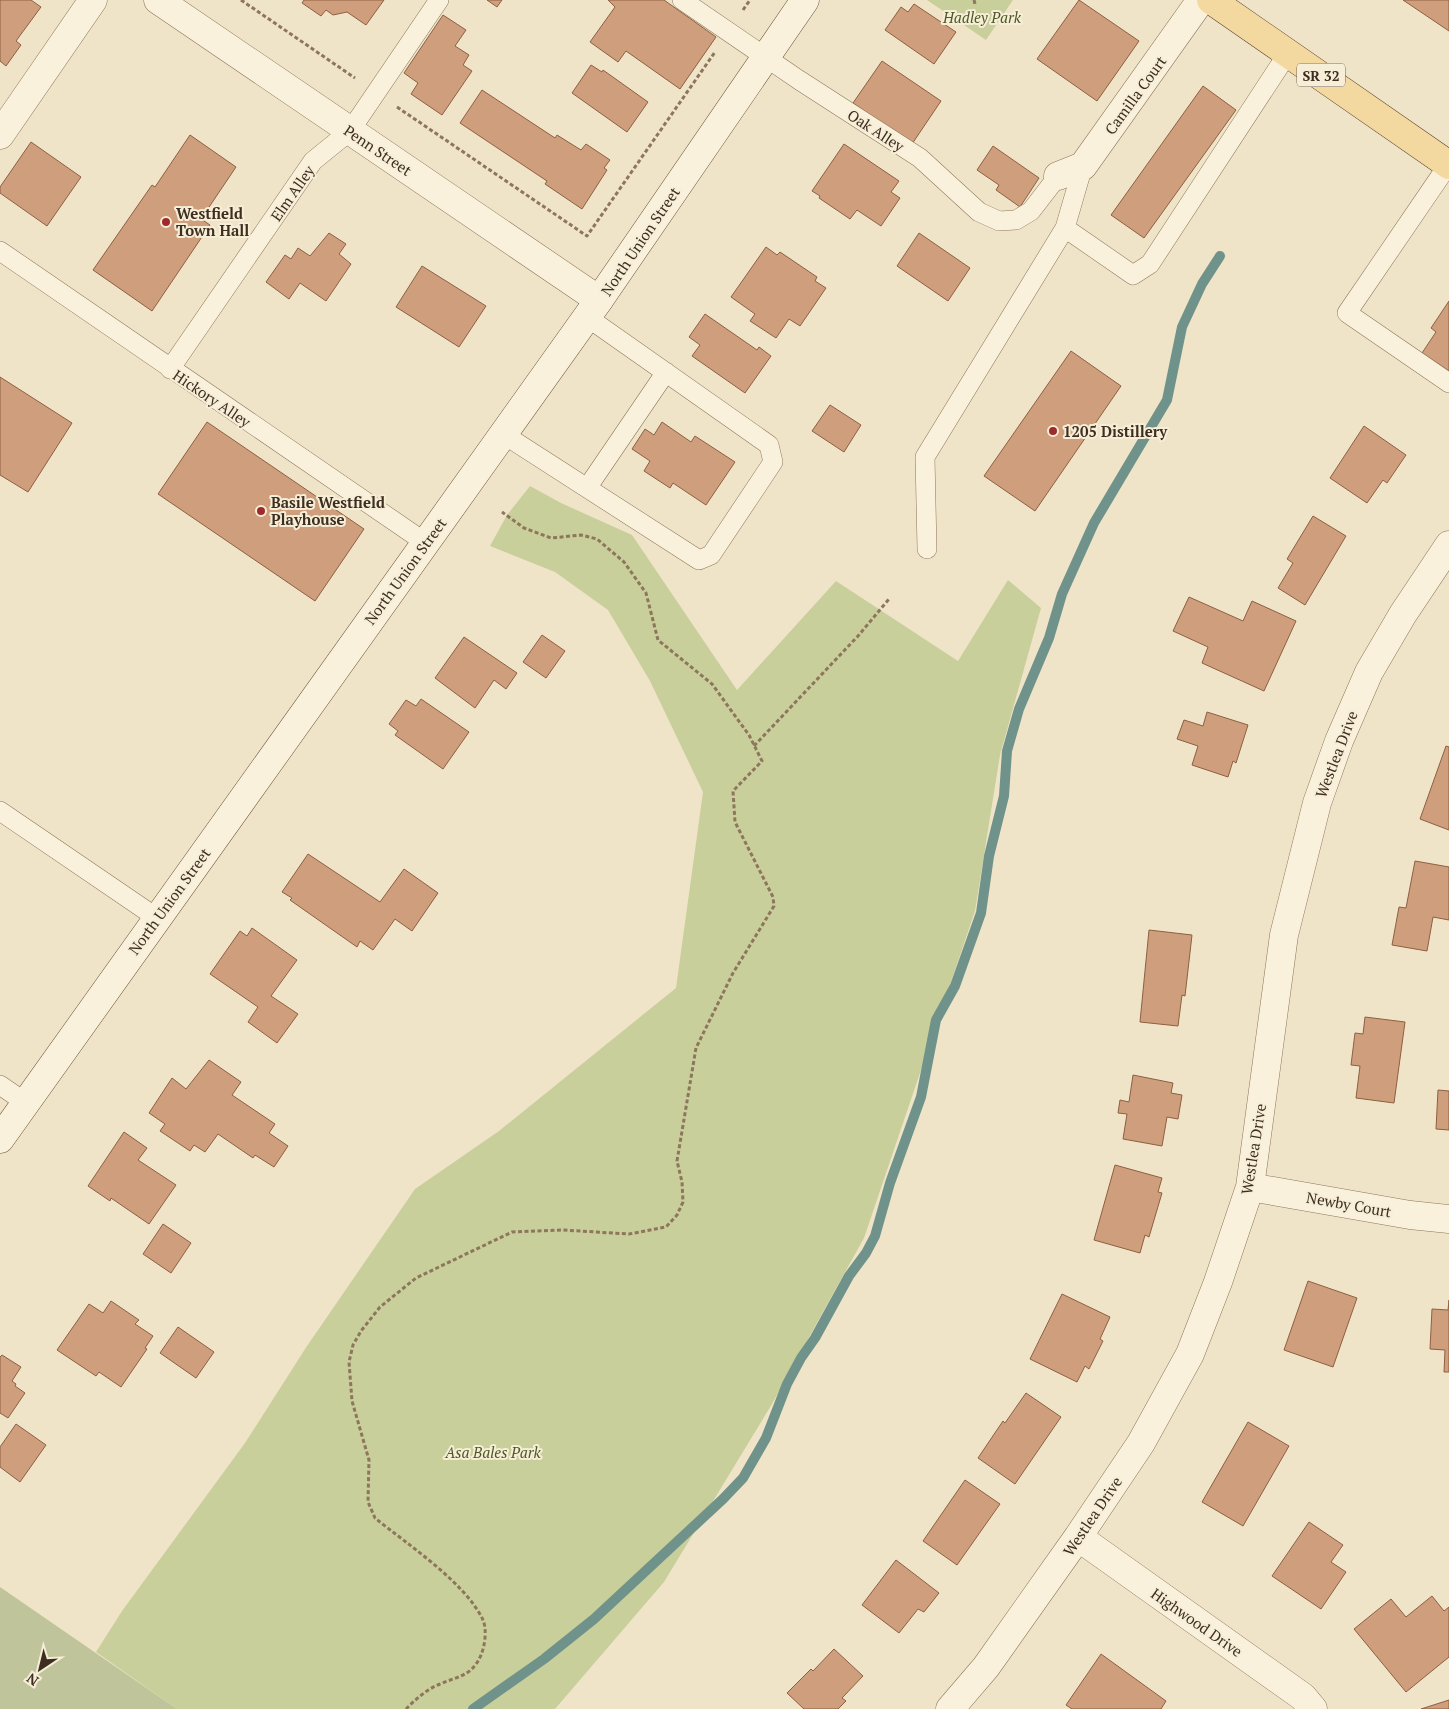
<svg xmlns="http://www.w3.org/2000/svg" width="1449" height="1709" font-family="'PT Serif',serif">
  <style>
    .green { fill: #c9cf9b }
    .cemetery { fill: #bfc49a }
    .lines { fill: none; stroke-linecap: round; stroke-linejoin: round }
    .stream { stroke: #6f938a; stroke-width: 10 }
    .building { fill: #cf9f7d; stroke: #8d5f41 }
    .lane-casing { stroke: #8d765c; stroke-width: 20 }
    .street-casing { stroke: #8d765c; stroke-width: 29 }
    .secondary-casing { stroke: #6f573f; stroke-width: 29 }
    .primary-casing { stroke: #5b4430; stroke-width: 29 }
    .path { stroke: #8d765c; stroke-width: 3; stroke-dasharray: 4 2.5; stroke-linecap: butt }
    .lane { stroke: #faf1dc; stroke-width: 19 }
    .street { stroke: #faf1dc; stroke-width: 28 }
    .secondary { stroke: #faf1dc; stroke-width: 28 }
    .primary { stroke: #f3d9a0; stroke-width: 28 }
    .poi-dot { fill: #9e2a2b; stroke: #f7eed8; stroke-width: 2 }
    .labels { text-anchor: middle; dominant-baseline: central; stroke-width: 4; stroke-linejoin: round; paint-order: stroke }
    .shield { fill: #f7eed8; stroke: #756857; stroke-width: 1 }
    .shield-label { font-size: 14px; font-weight: bold; fill: #3d2e20 }
    .park-label { font-size: 15px; font-style: italic; fill: #4d5a26; stroke: #f7eed8 }
    .street-label { font-size: 15px; fill: #3d2e20; stroke: #f7eed8 }
    .poi-label { font-size: 15px; font-weight: bold; fill: #3d2e20; stroke: #f7eed8; text-anchor: start }
  </style>
  <rect width="100%" height="100%" fill="#f0e4c8"/>
  <!-- green -->
  <path class="green" d="M 927,0 L 1013,0 L 986,40 Z
    M 530,486 L 561,503 L 632,535 L 737,690 L 836,581 L 958,661 L 1008,580 L 1041,608 L 1000,755 L 975,911 L 864,1238 L 772,1404 L 664,1582 L 555,1709 L 177,1709 L 96,1652 L 122,1611 L 245,1443 L 307,1346 L 415,1189 L 499,1131 L 676,988 L 703,792 L 650,681 L 608,610 L 555,572 L 490,546 L 507,515 Z"/>
  <!-- cemetery -->
  <path class="cemetery" d="M 0,1587 L 177,1709 L 0,1709 Z"/>
  <g class="lines">
    <!-- stream -->
    <path class="stream" d="M 473,1709 L 544,1659 L 594,1619 L 723,1499 L 743,1478 L 766,1438 L 787,1384 L 801,1358 L 815,1338 L 849,1276 L 866,1253 L 875,1236 L 890,1183 L 921,1097 L 936,1020 L 955,986 L 981,913 L 989,856 L 1004,796 L 1007,751 L 1019,709 L 1049,638 L 1062,594 L 1094,523 L 1167,400 L 1182,327 L 1202,284 L 1220,256"/>
  </g>
  <!-- building -->
  <path class="building" d="M 0,0 L 31,0 L 41,7 L 16,41 L 21,45 L 6,66 L 0,61 Z
    M 304,0 L 384,0 L 366,25 L 347,12 L 333,15 L 326,10 L 321,16 L 302,3 Z
    M 487,0 L 502,0 L 497,7 Z
    M 608,0 L 664,0 L 716,37 L 680,89 L 626,51 L 618,62 L 590,42 L 615,7 Z
    M 1079,0 L 1139,41 L 1097,101 L 1037,59 Z
    M 1403,0 L 1449,0 L 1449,31 Z
    M 914,4 L 956,32 L 934,64 L 885,30 L 901,7 L 908,12 Z
    M 443,15 L 466,30 L 455,46 L 469,55 L 463,65 L 472,71 L 442,115 L 411,94 L 418,83 L 404,73 Z
    M 882,61 L 941,101 L 912,144 L 853,103 Z
    M 591,65 L 602,72 L 603,70 L 648,102 L 627,132 L 572,93 Z
    M 1203,86 L 1236,110 L 1144,238 L 1111,215 Z
    M 482,90 L 555,138 L 557,135 L 581,150 L 586,144 L 610,160 L 604,168 L 607,170 L 582,209 L 545,184 L 547,181 L 460,123 Z
    M 190,135 L 236,167 L 201,219 L 210,225 L 152,311 L 93,270 L 152,185 L 155,187 Z
    M 31,142 L 81,177 L 47,226 L 0,193 L 0,187 Z
    M 844,144 L 899,181 L 891,192 L 900,198 L 881,226 L 857,210 L 850,219 L 819,198 L 820,196 L 812,191 Z
    M 993,146 L 1039,178 L 1020,207 L 996,190 L 999,185 L 977,170 Z
    M 329,233 L 346,244 L 339,254 L 351,264 L 326,301 L 300,283 L 289,299 L 266,282 L 285,255 L 291,259 L 298,248 L 310,256 Z
    M 919,233 L 970,268 L 948,301 L 897,266 Z
    M 766,247 L 777,255 L 780,252 L 817,277 L 815,281 L 826,288 L 800,326 L 789,319 L 776,338 L 750,321 L 755,314 L 731,297 Z
    M 422,266 L 486,306 L 459,347 L 396,307 Z
    M 1449,301 L 1449,371 L 1422,353 L 1436,332 L 1431,328 Z
    M 705,314 L 757,350 L 759,347 L 771,356 L 745,393 L 692,356 L 700,345 L 689,337 Z
    M 1071,351 L 1121,386 L 1035,511 L 984,476 Z
    M 0,377 L 72,423 L 28,492 L 0,475 Z
    M 830,405 L 861,425 L 844,452 L 812,431 Z
    M 207,422 L 364,529 L 315,601 L 158,494 Z
    M 662,422 L 691,442 L 695,436 L 735,462 L 706,505 L 673,483 L 670,488 L 644,471 L 650,461 L 632,449 L 645,429 L 654,435 Z
    M 1364,426 L 1406,455 L 1387,483 L 1383,480 L 1367,503 L 1330,478 Z
    M 1313,516 L 1346,536 L 1305,605 L 1278,588 L 1293,563 L 1287,559 Z
    M 1189,597 L 1243,621 L 1252,601 L 1296,621 L 1264,691 L 1202,663 L 1208,647 L 1173,631 Z
    M 542,635 L 565,651 L 546,678 L 523,662 Z
    M 464,637 L 517,673 L 506,689 L 494,680 L 475,708 L 435,678 Z
    M 421,699 L 469,732 L 443,769 L 395,735 L 398,731 L 389,724 L 406,700 L 416,706 Z
    M 1207,712 L 1248,725 L 1236,763 L 1233,761 L 1228,777 L 1192,765 L 1198,746 L 1177,739 L 1184,720 L 1203,726 Z
    M 1446,746 L 1449,747 L 1449,830 L 1420,819 Z
    M 308,854 L 380,902 L 404,869 L 438,893 L 412,931 L 395,919 L 373,950 L 360,941 L 357,947 L 290,900 L 292,898 L 282,892 Z
    M 1415,861 L 1449,867 L 1449,920 L 1433,917 L 1427,951 L 1392,945 L 1399,907 L 1406,908 Z
    M 252,928 L 297,960 L 271,996 L 298,1014 L 277,1043 L 248,1022 L 258,1007 L 210,974 L 240,931 L 247,936 Z
    M 1149,930 L 1192,935 L 1185,996 L 1182,995 L 1178,1026 L 1140,1022 Z
    M 1365,1017 L 1405,1022 L 1394,1103 L 1356,1098 L 1360,1066 L 1351,1065 L 1355,1033 L 1363,1034 Z
    M 209,1060 L 241,1082 L 232,1095 L 275,1124 L 269,1133 L 288,1146 L 274,1167 L 255,1155 L 253,1158 L 218,1134 L 205,1152 L 194,1145 L 190,1151 L 160,1131 L 165,1124 L 149,1113 L 172,1078 L 186,1089 Z
    M 1133,1075 L 1173,1083 L 1171,1093 L 1182,1095 L 1178,1119 L 1167,1117 L 1162,1146 L 1123,1139 L 1127,1114 L 1118,1113 L 1120,1100 L 1129,1102 Z
    M 1438,1090 L 1449,1091 L 1449,1130 L 1436,1129 Z
    M 124,1132 L 147,1148 L 138,1160 L 176,1185 L 149,1224 L 111,1198 L 110,1201 L 88,1186 Z
    M 1115,1165 L 1162,1178 L 1158,1192 L 1162,1193 L 1149,1237 L 1145,1235 L 1140,1253 L 1094,1240 Z
    M 163,1224 L 191,1243 L 171,1273 L 143,1254 Z
    M 1308,1281 L 1357,1298 L 1333,1367 L 1284,1350 Z
    M 1062,1294 L 1110,1317 L 1100,1339 L 1103,1341 L 1089,1369 L 1085,1366 L 1077,1382 L 1030,1359 Z
    M 1449,1300 L 1449,1372 L 1444,1372 L 1445,1350 L 1430,1349 L 1432,1309 L 1448,1310 Z
    M 111,1301 L 139,1320 L 135,1324 L 153,1336 L 145,1348 L 147,1349 L 121,1387 L 99,1372 L 96,1376 L 57,1350 L 89,1304 L 103,1313 Z
    M 178,1327 L 214,1352 L 196,1378 L 160,1353 Z
    M 2,1355 L 21,1367 L 12,1381 L 16,1384 L 15,1386 L 25,1393 L 8,1418 L 0,1413 L 0,1357 Z
    M 1026,1393 L 1061,1417 L 1015,1484 L 978,1458 L 1003,1421 L 1005,1423 Z
    M 1248,1422 L 1289,1446 L 1243,1526 L 1202,1502 Z
    M 16,1424 L 46,1445 L 20,1482 L 0,1467 L 0,1447 Z
    M 965,1480 L 1000,1504 L 957,1565 L 923,1541 Z
    M 1309,1522 L 1343,1545 L 1331,1562 L 1346,1572 L 1321,1609 L 1272,1576 Z
    M 896,1560 L 939,1593 L 924,1612 L 918,1609 L 899,1633 L 862,1605 Z
    M 1432,1596 L 1444,1611 L 1449,1607 L 1449,1657 L 1406,1692 L 1354,1629 L 1391,1599 L 1406,1617 Z
    M 834,1649 L 863,1676 L 842,1698 L 846,1701 L 838,1709 L 804,1709 L 787,1693 L 811,1669 L 813,1671 Z
    M 1101,1654 L 1166,1701 L 1161,1709 L 1072,1709 L 1066,1705 Z
    M 1449,1700 L 1449,1709 L 1421,1709 Z"/>
  <g class="lines">
    <defs>
      <path id="lane" d="M 682,0 L 799,80 L 920,158 L 979,212 L 999,221 L 1016,220 L 1031,211 L 1058,176
        M 1448,165 L 1347,313 L 1449,383
        M 1083,166 L 1065,228 L 1133,275 L 1150,264 L 1288,53
        M 0,251 L 426,543
        M 170,369 L 313,161 L 350,131 L 439,0
        M 503,434 L 699,560 L 711,555 L 773,462 L 769,445 L 587,317
        M 587,488 L 666,372
        M 927,549 L 925,457 L 1065,228
        M 0,811 L 157,918
        M 0,1085 L 26,1103"/>
      <path id="street" d="M 158,0 L 599,300
        M 0,135 L 93,0
        M 1058,176 L 1083,166 L 1201,0
        M 1250,1187 L 1410,1215 L 1449,1219
        M 1078,1537 L 1303,1697 L 1313,1709
        M 950,1709 L 986,1667 L 1078,1537 L 1141,1443 L 1190,1354 L 1218,1282 L 1250,1187 L 1284,935 L 1317,803 L 1339,741 L 1369,672 L 1403,614 L 1449,545"/>
      <path id="secondary" d="M 0,1139 L 599,300 L 805,0"/>
      <path id="primary" d="M 1211,0 L 1449,165"/>
    </defs>
    <!-- lane casing -->
    <use href="#lane" class="lane-casing"/>
    <!-- street casing -->
    <use href="#street" class="street-casing"/>
    <!-- secondary casing -->
    <use href="#secondary" class="secondary-casing"/>
    <!-- primary casing -->
    <use href="#primary" class="primary-casing"/>
    <!-- path -->
    <path class="path" d="M 241,0 L 355,78
      M 974,0 L 975,4
      M 743,10 L 750,0
      M 397,107 L 587,236 L 715,52
      M 754,746 L 858,636 L 889,599
      M 406,1709 C 416,1699 427,1689 440,1684 C 453,1678 467,1677 476,1664 C 484,1654 488,1632 483,1620 C 466,1583 407,1544 375,1518 L 368,1502 L 369,1460 L 352,1401 L 349,1362 L 353,1345 L 361,1331 L 380,1307 L 416,1278 L 512,1232 L 563,1230 L 629,1234 L 666,1227 L 677,1215 L 683,1202 L 682,1182 L 677,1161 L 696,1048 L 733,973 L 774,906 L 773,897 L 735,822 L 733,791 L 762,761 L 749,735 L 712,684 L 658,640 L 646,593 L 624,562 L 597,539 L 581,535 L 551,538 L 524,528 L 502,512"/>
    <!-- lane -->
    <use href="#lane" class="lane"/>
    <!-- street -->
    <use href="#street" class="street"/>
    <!-- secondary -->
    <use href="#secondary" class="secondary"/>
    <!-- primary -->
    <use href="#primary" class="primary"/>
  </g>
  <!-- markers -->
  <g class="poi-dot">
    <circle cx="166" cy="222" r="5"/>
    <circle cx="1053" cy="431" r="5"/>
    <circle cx="261" cy="511" r="5"/>
  </g>
  <g class="labels">
    <!-- shield labels -->
    <rect class="shield" x="1297" y="63.5" width="48" height="23" rx="4"/>
    <g class="shield-label">
      <text x="1321" y="75">SR 32</text>
    </g>
    <!-- park labels -->
    <g class="park-label">
      <text x="982" y="17">Hadley Park</text>
      <text x="493" y="1452">Asa Bales Park</text>
    </g>
    <!-- street labels -->
    <g class="street-label">
      <text transform="translate(1135 95) rotate(-54)">Camilla Court</text>
      <text transform="translate(876 130) rotate(33)">Oak Alley</text>
      <text transform="translate(378 150) rotate(34)">Penn Street</text>
      <text transform="translate(292 193) rotate(-55)">Elm Alley</text>
      <text transform="translate(640 241) rotate(-56)">North Union Street</text>
      <text transform="translate(212 398) rotate(34)">Hickory Alley</text>
      <text transform="translate(405 571) rotate(-54)">North Union Street</text>
      <text transform="translate(1336 754) rotate(-69)">Westlea Drive</text>
      <text transform="translate(169 901) rotate(-54)">North Union Street</text>
      <text transform="translate(1253 1149) rotate(-81)">Westlea Drive</text>
      <text transform="translate(1349 1204) rotate(10)">Newby Court</text>
      <text transform="translate(1092 1516) rotate(-56)">Westlea Drive</text>
      <text transform="translate(1197 1622) rotate(35)">Highwood Drive</text>
    </g>
    <!-- poi labels -->
    <g class="poi-label">
      <text x="176" y="213">Westfield<tspan x="176" dy="17">Town Hall</tspan></text>
      <text x="1063" y="431">1205 Distillery</text>
      <text x="271" y="502">Basile Westfield<tspan x="271" dy="17">Playhouse</tspan></text>
    </g>
  </g>
  <!-- north arrow -->
  <g transform="translate(40 1669) rotate(215)" stroke="#f7eed8" stroke-width="4" paint-order="stroke">
  <path d="M0-4L9 19L0 12L-9 19Z" fill="#3d2e20"/>
  <text y="-8" font-size="14" font-weight="bold" text-anchor="middle" fill="#3d2e20">N</text>
  </g>
</svg>
